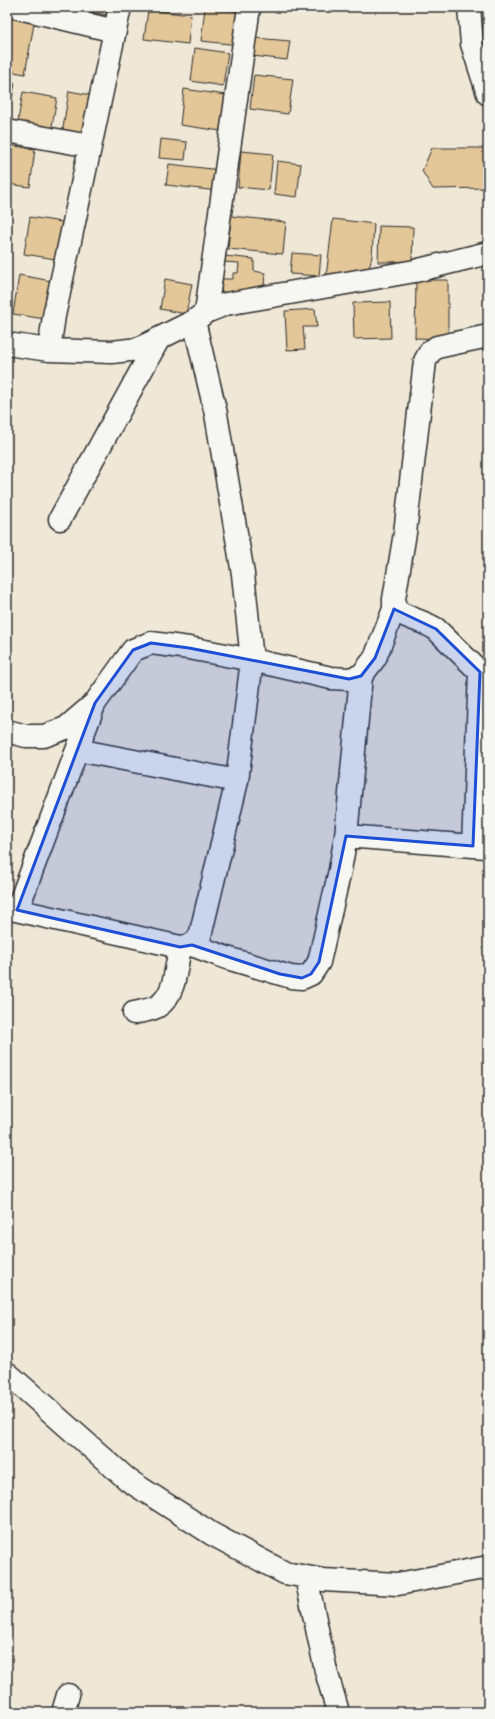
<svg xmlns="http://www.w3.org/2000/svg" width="495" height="1719" font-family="'Gochi Hand',sans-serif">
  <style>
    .building { fill: #e3c798; stroke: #2b2b2b }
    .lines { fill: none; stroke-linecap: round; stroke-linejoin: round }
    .street-casing { stroke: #2b2b2b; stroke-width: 25 }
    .secondary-casing { stroke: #2b2b2b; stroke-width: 25 }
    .street { stroke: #f6f6f2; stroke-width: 22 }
    .secondary { stroke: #f6f6f2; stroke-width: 22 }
    .marked { fill: #1d4ed8; fill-opacity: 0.2; stroke: #1d4ed8; stroke-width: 3; stroke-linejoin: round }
  </style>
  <rect width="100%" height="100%" fill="#f0e8d7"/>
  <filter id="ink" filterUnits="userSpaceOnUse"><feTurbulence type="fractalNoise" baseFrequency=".025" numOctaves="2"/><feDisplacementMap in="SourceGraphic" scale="8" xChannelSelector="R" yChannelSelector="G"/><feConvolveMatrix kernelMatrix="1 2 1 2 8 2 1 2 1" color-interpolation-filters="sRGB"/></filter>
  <g filter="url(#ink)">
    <!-- building -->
    <path class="building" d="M 84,7 L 109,7 L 107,15 L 84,11 Z
      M 205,8 L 242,12 L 239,45 L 201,41 Z
      M 148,10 L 191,15 L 188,44 L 144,39 Z
      M 7,13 L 35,18 L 25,74 L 7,71 Z
      M 255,38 L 290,41 L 287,60 L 253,56 Z
      M 195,48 L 228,53 L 223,86 L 191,81 Z
      M 254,75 L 293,79 L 288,114 L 250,109 Z
      M 7,82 L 15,83 L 7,125 Z
      M 184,89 L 226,95 L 221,131 L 180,125 Z
      M 69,91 L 91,95 L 83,138 L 62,134 Z
      M 23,92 L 57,98 L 51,132 L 17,126 Z
      M 161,139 L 187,142 L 185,160 L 159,158 Z
      M 7,145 L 35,149 L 30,187 L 7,184 Z
      M 432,148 L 488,148 L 488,188 L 433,189 L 422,171 Z
      M 241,151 L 273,154 L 269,190 L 238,187 Z
      M 277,161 L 301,164 L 297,197 L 274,194 Z
      M 169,164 L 220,170 L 218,191 L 166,185 Z
      M 231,216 L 286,222 L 283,254 L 228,249 Z
      M 30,217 L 68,223 L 62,260 L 24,254 Z
      M 333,219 L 374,224 L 372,256 L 370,265 L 365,274 L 326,277 Z
      M 379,226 L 413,227 L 412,262 L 378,262 Z
      M 292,253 L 321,255 L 319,276 L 290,274 Z
      M 225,256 L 254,259 L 254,271 L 265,273 L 264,286 L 250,288 L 245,294 L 221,292 L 222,279 L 233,279 L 233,273 L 238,273 L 239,263 L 224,262 Z
      M 19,275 L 57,282 L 51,320 L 13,314 Z
      M 165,279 L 192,284 L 186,314 L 160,309 Z
      M 416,280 L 448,280 L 448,339 L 415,338 Z
      M 390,302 L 391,338 L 354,339 L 353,303 Z
      M 315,309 L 317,327 L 303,327 L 305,349 L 287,350 L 285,311 Z"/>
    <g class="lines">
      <defs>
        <path id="street" d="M 15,7 L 115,31
          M 7,131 L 90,146
          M 206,312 L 249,7
          M 488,336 L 437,347 L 430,352 L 425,361 L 405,533 L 394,599 L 394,609 C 407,619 422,620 436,629 L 480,672 L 488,672
          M 7,344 L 49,350 L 112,352 L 138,349 L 194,321 L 206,312 L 226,304 L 415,271 L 488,253
          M 49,350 L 54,316 L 120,7
          M 60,519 L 158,340
          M 7,731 L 26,736 L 44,736 L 66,728 L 95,703 L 133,650 L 151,643 L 189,648 L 252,660 L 331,678 L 349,679 L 361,676 L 375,658 L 394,609
          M 77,750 L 237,781
          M 346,836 L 486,847
          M 473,846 L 480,672
          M 7,908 L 180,947 L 192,945 L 200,936 L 237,781 L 252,660 L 243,574 L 216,414 L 194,321
          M 17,910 L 94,705
          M 192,945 L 227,958 L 291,977 L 302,978 L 311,974 L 319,962 L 340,870 L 346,836 L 361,676
          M 134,1013 C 142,1011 152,1010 158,1006 C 176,995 176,965 180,947
          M 7,1373 L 128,1480 L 212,1534 L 285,1573 L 323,1580 L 398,1584 L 488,1567
          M 306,1577 L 326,1671 L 338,1712
          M 63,1712 L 68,1695"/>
        <path id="secondary" d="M 469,7 L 472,44 L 488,94"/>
      </defs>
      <!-- street casing -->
      <use href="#street" class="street-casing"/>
      <!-- secondary casing -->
      <use href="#secondary" class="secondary-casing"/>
      <!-- street -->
      <use href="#street" class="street"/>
      <!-- secondary -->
      <use href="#secondary" class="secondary"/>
    </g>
  </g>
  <!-- marked area -->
  <path class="marked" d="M 394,609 L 436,629 L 480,672 L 473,846 L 346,836 L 319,962 L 311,974 L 302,978 L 280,974 L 192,945 L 180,947 L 17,910 L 95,703 L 133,650 L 151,643 L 189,648 L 349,679 L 361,676 L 375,658 Z"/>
  <!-- margin -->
  <rect width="495" height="1719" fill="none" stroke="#f6f6f2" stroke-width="24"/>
  <rect x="12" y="12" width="471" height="1695" fill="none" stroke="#2b2b2b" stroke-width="1.5" filter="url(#ink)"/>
</svg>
